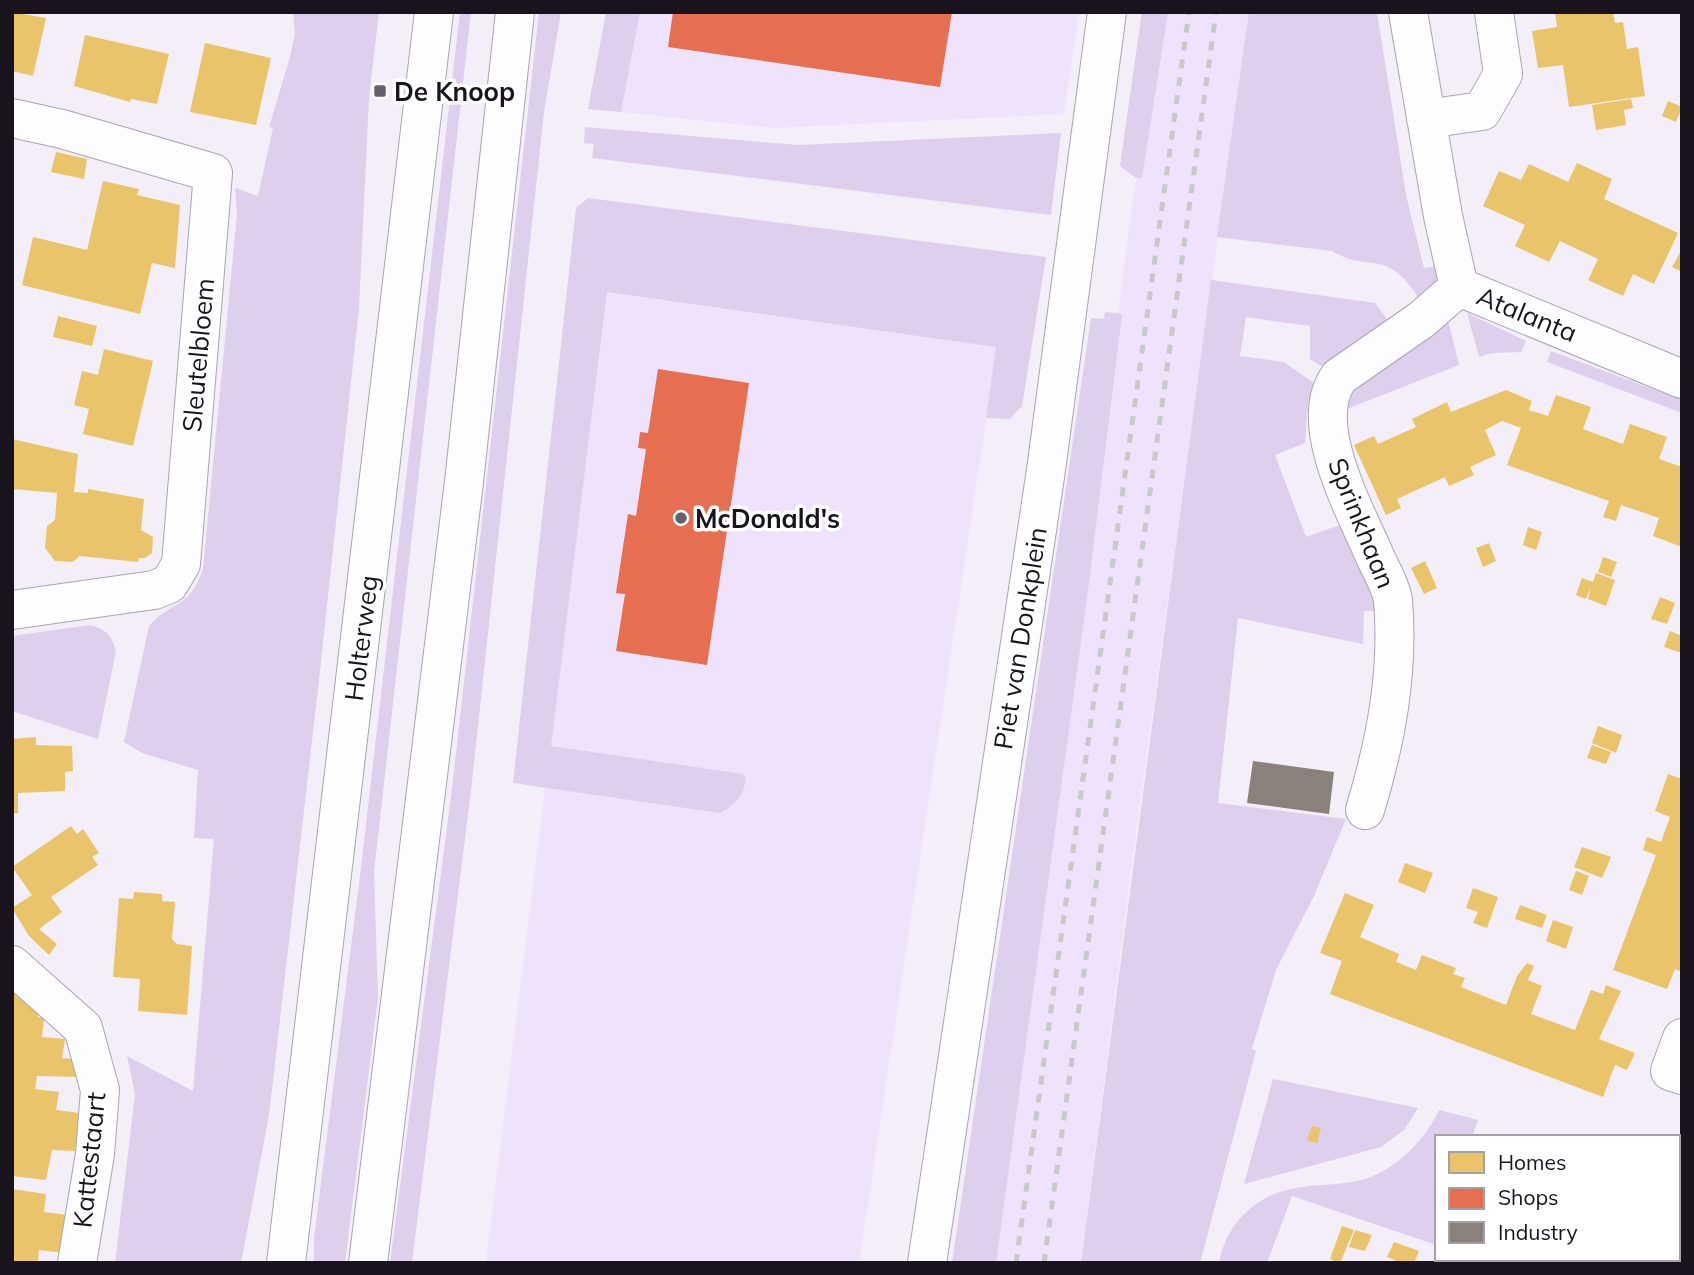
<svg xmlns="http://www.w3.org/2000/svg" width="1694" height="1275" font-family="Mulish,sans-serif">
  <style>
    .built { fill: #efe2fb }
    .green { fill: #decfec }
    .homes { fill: #e9c46a }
    .shops { fill: #e76f51 }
    .industry { fill: #8a817c }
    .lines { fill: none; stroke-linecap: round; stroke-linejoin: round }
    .minor-casing { stroke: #aaa5af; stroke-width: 40 }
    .primary-casing { stroke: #aaa5af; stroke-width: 40 }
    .minor { stroke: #fdfcfe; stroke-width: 38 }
    .primary { stroke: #fdfcfe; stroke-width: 38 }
    .rail { stroke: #c9c8cb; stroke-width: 5; stroke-dasharray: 9 9; stroke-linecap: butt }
    .poi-dot { fill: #65606a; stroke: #fff; stroke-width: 2.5 }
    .labels { text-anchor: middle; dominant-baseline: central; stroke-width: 7; stroke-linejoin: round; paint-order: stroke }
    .poi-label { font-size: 26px; font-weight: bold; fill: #19131e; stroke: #fff; text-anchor: start }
    .street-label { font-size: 26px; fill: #19131e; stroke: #fff }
  </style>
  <rect width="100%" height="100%" fill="#f3eef8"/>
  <!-- built -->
  <path class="built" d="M 640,12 L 1079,12 L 1064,114 L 773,128 L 621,112 Z
    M 1142,12 L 1249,12 L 1133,854 L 1081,1263 L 963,1263 L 1105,312 L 1118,313 L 1136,178 L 1120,166 Z
    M 607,292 L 997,347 L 859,1263 L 486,1263 Z"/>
  <!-- green -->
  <path class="green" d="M 293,12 L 379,12 L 369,98 L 359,308 L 319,680 L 269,1115 L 241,1263 L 115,1263 L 135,1094 L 127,1056 L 193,1091 L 214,839 L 194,838 L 198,770 L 142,753 L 124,742 L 149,626 C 172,600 189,610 203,569 L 237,214 L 235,188 L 258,196 L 273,128 L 269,127 L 290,57 L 295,33 Z
    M 460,12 L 471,12 L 374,872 L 378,998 L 345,1263 L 314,1263 L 314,1238 L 361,868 Z
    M 539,12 L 561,12 L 544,112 L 471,791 L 412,1263 L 390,1263 L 452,789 Z
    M 606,12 L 640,12 L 621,112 L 588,109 Z
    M 1142,12 L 1168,12 L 1142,178 L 1136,178 L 1120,166 Z
    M 1249,12 L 1377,12 L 1406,195 L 1424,268 L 1439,266 L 1436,284 L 1418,297 C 1385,246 1370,274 1332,251 L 1217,237 Z
    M 585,127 L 798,145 L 1061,133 L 1051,215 L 592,158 L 594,144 L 584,143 Z
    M 588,198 L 1046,257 L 1022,406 L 1010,419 L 986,418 L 996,347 L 607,292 L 551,746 L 743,774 L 746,777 C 744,795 736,805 720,813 L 513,783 L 576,208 Z
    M 1211,280 L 1375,303 L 1389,322 L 1326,369 L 1310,359 L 1310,326 L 1246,317 L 1240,356 L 1284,362 L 1315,384 L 1308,403 L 1305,443 L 1275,455 L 1306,537 L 1351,521 L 1380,611 L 1364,611 L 1363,644 L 1238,618 L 1218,803 L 1346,819 L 1314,896 L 1276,970 L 1252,1049 L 1256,1051 L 1200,1263 L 1081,1263 Z
    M 1105,312 L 1122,314 L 1089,583 L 996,1263 L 952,1263 L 1091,318 L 1104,319 Z
    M 1467,313 L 1526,341 L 1521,352 L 1492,353 L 1479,357 Z
    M 1448,320 L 1459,365 L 1339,412 L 1352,390 Z
    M 1551,351 L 1682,400 L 1682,413 L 1547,362 Z
    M 90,625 C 106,629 112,636 116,651 L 98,739 L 12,711 L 12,636 Z
    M 1273,1079 L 1418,1108 L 1404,1130 L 1381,1147 L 1244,1184 Z
    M 1439,1110 L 1478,1120 L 1472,1137 L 1437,1137 L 1437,1234 L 1433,1244 L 1292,1196 L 1267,1263 L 1219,1263 C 1225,1229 1249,1201 1283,1191 C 1306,1184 1333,1186 1357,1181 C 1392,1174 1425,1141 1439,1110 Z"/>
  <!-- homes -->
  <path class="homes" d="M 12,12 L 46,18 L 33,76 L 12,71 Z
    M 1555,12 L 1613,12 L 1615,23 L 1623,22 L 1627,49 L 1638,47 L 1645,96 L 1569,107 L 1563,65 L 1538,68 L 1532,31 L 1557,27 Z
    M 85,35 L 169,54 L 157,104 L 131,99 L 130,102 L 74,86 Z
    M 205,43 L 271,58 L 256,125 L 190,112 Z
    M 1631,99 L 1633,108 L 1624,110 L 1626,125 L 1596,130 L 1592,105 Z
    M 1668,101 L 1682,107 L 1676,122 L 1662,116 Z
    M 56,152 L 87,159 L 84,179 L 51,172 Z
    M 1577,163 L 1612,179 L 1604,199 L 1678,233 L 1654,284 L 1633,274 L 1623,296 L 1588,280 L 1598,259 L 1560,241 L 1549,262 L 1515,246 L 1525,225 L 1483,206 L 1499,171 L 1521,180 L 1529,164 L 1568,182 Z
    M 103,181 L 139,189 L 137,195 L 180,205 L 175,268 L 152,263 L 140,314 L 22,285 L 33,237 L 87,250 Z
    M 1682,249 L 1682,272 L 1672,267 Z
    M 58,316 L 97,326 L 92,346 L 53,337 Z
    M 104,349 L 153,361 L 133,446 L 83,434 L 89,409 L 74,405 L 82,371 L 98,375 Z
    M 1506,390 L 1532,401 L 1529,410 L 1548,416 L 1556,395 L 1591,407 L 1583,429 L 1623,444 L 1630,424 L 1667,437 L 1659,459 L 1682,467 L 1682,547 L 1653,536 L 1659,518 L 1621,505 L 1616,521 L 1603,517 L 1609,501 L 1507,465 L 1521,428 L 1502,421 L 1485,430 L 1496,455 L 1470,467 L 1474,475 L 1449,486 L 1445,477 L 1397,499 L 1401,508 L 1386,515 L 1354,445 L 1374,436 L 1378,444 L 1416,427 L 1412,419 L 1447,402 L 1451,412 Z
    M 12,439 L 78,454 L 74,492 L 88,493 L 88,489 L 144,499 L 141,530 L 153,537 L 152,553 L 145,558 L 139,558 L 138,562 L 80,556 L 72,562 L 55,561 L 45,548 L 47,526 L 55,520 L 57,493 L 12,489 Z
    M 1528,527 L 1542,532 L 1536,550 L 1523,545 Z
    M 1489,543 L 1496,561 L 1483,567 L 1476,548 Z
    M 1603,557 L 1617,562 L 1611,577 L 1598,572 Z
    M 1425,561 L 1437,588 L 1424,594 L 1411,568 Z
    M 1596,573 L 1615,580 L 1606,606 L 1588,599 L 1591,587 L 1586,599 L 1576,595 L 1582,578 L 1593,582 Z
    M 1660,597 L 1675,603 L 1667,624 L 1651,619 Z
    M 1670,631 L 1682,636 L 1682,653 L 1664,647 Z
    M 1598,726 L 1622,735 L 1616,753 L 1592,743 Z
    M 36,737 L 36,745 L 72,746 L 73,771 L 65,772 L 65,791 L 18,793 L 18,813 L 12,813 L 12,739 Z
    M 1592,745 L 1611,752 L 1606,764 L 1587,758 Z
    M 1668,774 L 1682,779 L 1682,972 L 1675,969 L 1667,989 L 1613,970 L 1656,855 L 1643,850 L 1647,837 L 1661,842 L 1670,817 L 1655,811 Z
    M 71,826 L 77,834 L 83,829 L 99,853 L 92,857 L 98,865 L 51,897 L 62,912 L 39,929 L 57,944 L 49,955 L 29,936 L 12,908 L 32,895 L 12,867 Z
    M 1582,847 L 1611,857 L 1602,878 L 1574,867 Z
    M 1405,863 L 1433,873 L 1425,893 L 1398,882 Z
    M 1576,871 L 1589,876 L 1582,895 L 1569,890 Z
    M 1473,888 L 1498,897 L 1487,928 L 1473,923 L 1478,912 L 1466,908 Z
    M 134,892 L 162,894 L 162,901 L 175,902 L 172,939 L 177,944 L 192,946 L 187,1015 L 138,1011 L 140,979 L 113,977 L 119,898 L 133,899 Z
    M 1345,893 L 1374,905 L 1360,937 L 1399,954 L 1396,962 L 1416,970 L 1422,955 L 1456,968 L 1453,974 L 1465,978 L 1461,987 L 1506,1005 L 1517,976 L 1527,963 L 1534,966 L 1528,980 L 1542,986 L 1531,1014 L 1575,1030 L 1591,990 L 1603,994 L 1606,985 L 1621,991 L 1599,1039 L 1635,1053 L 1627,1070 L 1615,1065 L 1603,1097 L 1330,994 L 1342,961 L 1320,953 Z
    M 1520,905 L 1547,915 L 1542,928 L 1515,919 Z
    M 1553,920 L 1573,927 L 1566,949 L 1546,941 Z
    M 29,988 L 41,998 L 38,1017 L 44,1018 L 42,1037 L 65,1039 L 62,1058 L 81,1060 L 79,1077 L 37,1076 L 35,1089 L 59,1092 L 56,1110 L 80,1113 L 75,1151 L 52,1150 L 46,1180 L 12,1176 L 12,992 Z
    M 1312,1126 L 1321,1128 L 1317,1143 L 1307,1140 Z
    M 1682,1174 L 1682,1263 L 1624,1263 L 1616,1260 L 1678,1259 L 1678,1183 Z
    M 12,1189 L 46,1194 L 44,1212 L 68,1215 L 64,1253 L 39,1250 L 38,1263 L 12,1263 Z
    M 1342,1226 L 1354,1230 L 1340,1263 L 1330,1259 Z
    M 1355,1230 L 1372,1235 L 1365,1251 L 1349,1247 Z
    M 1394,1242 L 1419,1251 L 1414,1263 L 1402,1263 L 1387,1257 Z
    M 1546,1259 L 1613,1259 L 1612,1263 L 1555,1263 Z"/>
  <!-- shops -->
  <path class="shops" d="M 673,12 L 952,12 L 940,87 L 668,47 Z
    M 658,369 L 749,383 L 707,665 L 616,651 L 625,594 L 616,593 L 628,514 L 636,516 L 646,449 L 638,448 L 640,432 L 648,433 Z"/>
  <!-- industry -->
  <path class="industry" d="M 1253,761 L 1334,772 L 1329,814 L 1247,803 Z"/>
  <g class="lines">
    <defs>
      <path id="minor" d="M 1408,12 L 1443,216 L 1459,287
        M 12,118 L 62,129 L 213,173 L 181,564 L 169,584 L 154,590 L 12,610
        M 1426,119 L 1482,111 L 1503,74 L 1494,12
        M 1459,287 L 1682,379
        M 1365,810 C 1386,741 1399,672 1393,600 C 1391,587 1383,573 1377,561 C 1357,513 1305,424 1339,377 L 1421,320 L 1459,287
        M 12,965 L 83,1028 L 100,1090 L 95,1154 L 77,1263
        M 1682,1038 L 1670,1071 L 1682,1075
        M 927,1263 L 1046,470 L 1107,12"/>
      <path id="primary" d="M 286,1263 L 434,12
        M 368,1263 L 464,482 L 515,12"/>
    </defs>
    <!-- minor casing -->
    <use href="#minor" class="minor-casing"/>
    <!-- primary casing -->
    <use href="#primary" class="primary-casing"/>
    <!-- minor -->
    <use href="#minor" class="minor"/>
    <!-- primary -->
    <use href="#primary" class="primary"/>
    <!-- rail -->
    <path class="rail" d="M 1016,1263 L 1189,12
      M 1044,1263 L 1216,12"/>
  </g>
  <!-- markers -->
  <g class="poi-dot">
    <rect x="373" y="84" width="14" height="14" rx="3.5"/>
    <circle cx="681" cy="518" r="7"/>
  </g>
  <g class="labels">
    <!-- poi labels -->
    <g class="poi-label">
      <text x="394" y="91">De Knoop</text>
      <text x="695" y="518">McDonald's</text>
    </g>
    <!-- street labels -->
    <g class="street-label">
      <text transform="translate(1527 314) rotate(22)">Atalanta</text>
      <text transform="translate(198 355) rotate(-85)">Sleutelbloem</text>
      <text transform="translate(1362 523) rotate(68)">Sprinkhaan</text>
      <text transform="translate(361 638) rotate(-83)">Holterweg</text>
      <text transform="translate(1020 638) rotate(-81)">Piet van Donkplein</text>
      <text transform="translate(89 1160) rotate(-84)">Kattestaart</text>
    </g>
  </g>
  <!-- border -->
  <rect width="1694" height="1275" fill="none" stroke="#19131e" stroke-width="28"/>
  <!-- legend -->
  <rect x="1435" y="1135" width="245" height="126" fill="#ffffff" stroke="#a3a1a5" stroke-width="2"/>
  <rect x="1449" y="1152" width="35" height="21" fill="#e9c46a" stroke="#a3a1a5" stroke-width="2"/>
  <text x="1498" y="1170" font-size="21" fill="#19131e">Homes</text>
  <rect x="1449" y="1188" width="35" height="21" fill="#e76f51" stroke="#a3a1a5" stroke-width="2"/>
  <text x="1498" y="1205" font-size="21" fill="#19131e">Shops</text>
  <rect x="1449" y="1222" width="35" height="21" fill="#8a817c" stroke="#a3a1a5" stroke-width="2"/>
  <text x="1498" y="1240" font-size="21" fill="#19131e">Industry</text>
</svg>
